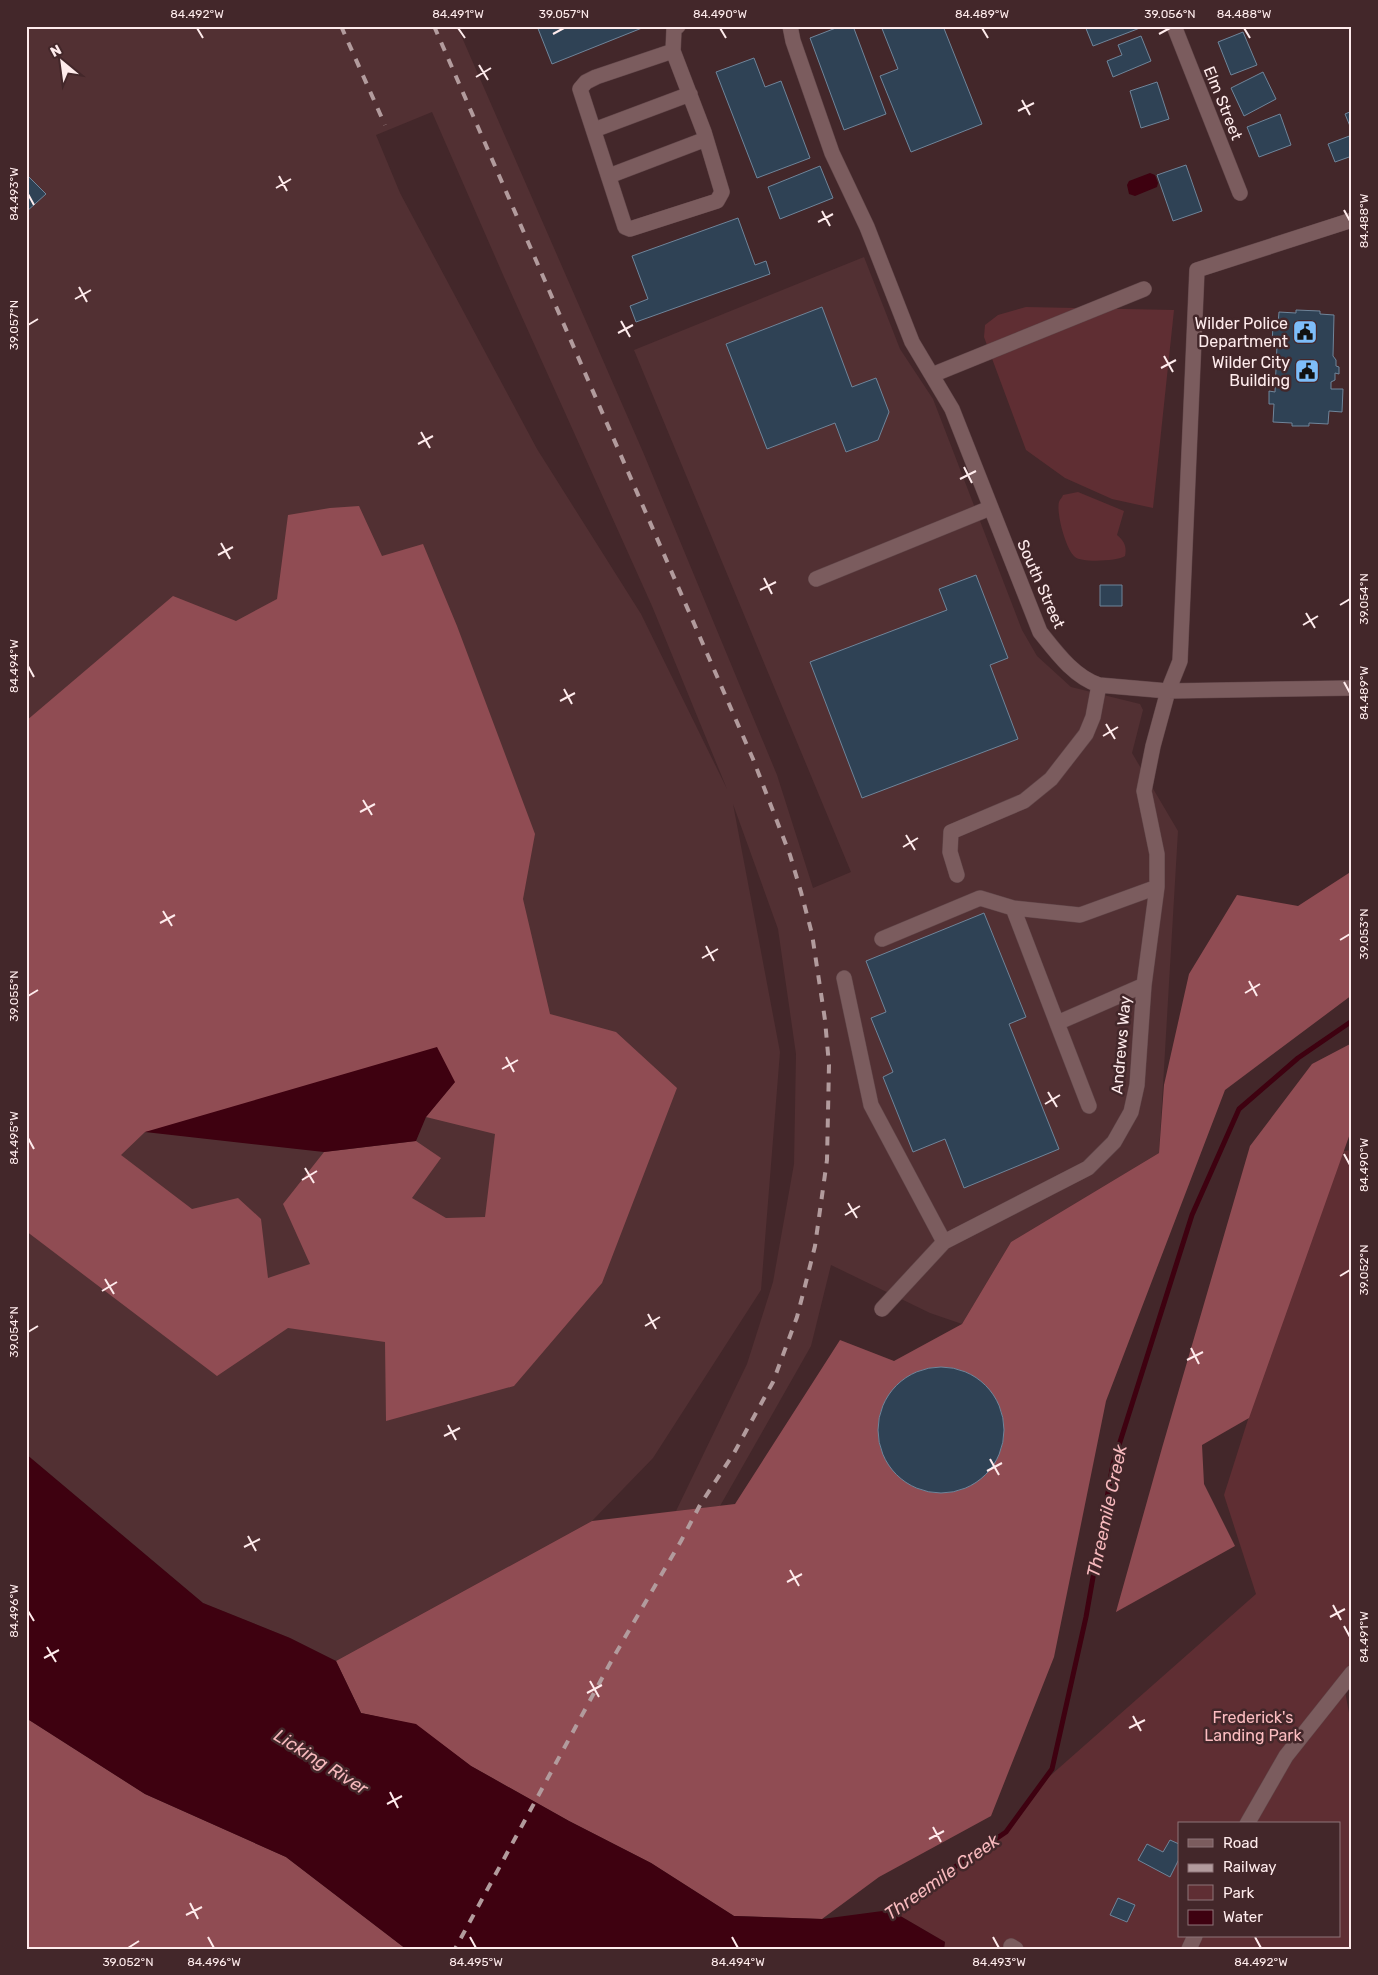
<svg xmlns="http://www.w3.org/2000/svg" width="1378" height="1975" font-family="Rubik,sans-serif">
  <style>
    .built { fill: #523033; fill-rule: evenodd }
    .green { fill: #5f2e33; fill-rule: evenodd }
    .forest { fill: #904c53; fill-rule: evenodd }
    .water { fill: #3e0110 }
    .lines { fill: none; stroke-linecap: round; stroke-linejoin: round }
    .stream { stroke: #3e0110; stroke-width: 5 }
    .building { fill: #2f4255; stroke: #6f859a }
    .minor-casing { stroke: #614649; stroke-width: 16 }
    .minor { stroke: #7b5c5e; stroke-width: 15 }
    .rail { stroke: #b29b9d; stroke-width: 4; stroke-dasharray: 9 9; stroke-linecap: butt }
    .ticks { fill: none; stroke: #feebec; stroke-width: 2 }
    .labels { text-anchor: middle; dominant-baseline: central; stroke-width: 5; stroke-linejoin: round; paint-order: stroke }
    .street-label { font-size: 16px; fill: #feebec; stroke: #43272a }
    .poi-label { font-size: 16px; fill: #feebec; stroke: #43272a; text-anchor: end }
    .park-label { font-size: 16px; fill: #fcbdc1; stroke: #43272a }
    .water-label { font-size: 18px; font-style: italic; fill: #f7b9bd; stroke: #43272a }
    .neatline { fill: none; stroke: #feebec; stroke-width: 2 }
    .ticks-label { font-size: 12px; text-anchor: middle; fill: #feebec }
  </style>
  <rect width="100%" height="100%" fill="#43272a"/>
  <!-- built -->
  <path class="built" d="M 26,26 L 457,26 L 643,452 L 777,775 L 813,888 L 851,872 L 634,350 L 864,257 L 900,349 L 933,399 L 1022,630 L 1037,656 L 1071,687 L 1140,704 L 1143,710 L 1132,753 L 1178,831 L 1159,1153 L 1011,1242 L 962,1324 L 930,1313 L 831,1265 L 811,1346 L 720,1506 L 676,1511 L 747,1364 L 773,1282 L 794,1164 L 796,1054 L 778,929 L 733,804 L 780,1052 L 761,1290 L 653,1458 L 592,1521 L 336,1661 L 290,1638 L 203,1603 L 26,1454 ZM 432,112 L 504,277 L 652,606 L 727,789 L 641,614 L 537,449 L 400,193 L 376,135 Z"/>
  <!-- green -->
  <path class="green" d="M 1026,307 L 1174,310 L 1153,508 L 1112,499 L 1065,478 L 1026,450 L 984,337 L 985,325 L 998,315 Z
    M 1078,492 L 1124,511 L 1117,535 C 1124,541 1127,546 1125,556 C 1118,561 1082,563 1075,557 C 1066,550 1056,513 1059,502 C 1060,499 1062,498 1063,495 Z
    M 1352,1150 L 1352,1689 L 1345,1691 L 1349,1713 L 1352,1719 L 1352,1949 L 944,1949 L 945,1942 L 890,1910 L 1006,1832 L 1042,1783 L 1256,1594 L 1224,1495 L 1333,1152 ZM 1179,1824 L 1339,1824 L 1339,1936 L 1179,1936 Z"/>
  <!-- forest -->
  <path class="forest" d="M 359,506 L 382,556 L 423,544 L 457,626 L 535,834 L 523,899 L 550,1014 L 616,1032 L 677,1088 L 602,1283 L 514,1386 L 386,1421 L 385,1342 L 288,1328 L 217,1376 L 26,1231 L 26,721 L 173,596 L 236,621 L 277,599 L 288,515 L 330,508 ZM 455,1082 L 426,1117 L 495,1134 L 485,1217 L 446,1218 L 412,1198 L 441,1158 L 416,1141 L 324,1152 L 283,1204 L 310,1264 L 268,1278 L 261,1219 L 238,1198 L 192,1209 L 121,1155 L 145,1132 Z
    M 1352,871 L 1352,995 L 1225,1090 L 1106,1401 L 1054,1657 L 991,1816 L 879,1877 L 822,1919 L 734,1916 L 651,1863 L 569,1821 L 471,1766 L 416,1725 L 361,1713 L 336,1661 L 592,1521 L 735,1504 L 840,1340 L 894,1361 L 962,1324 L 1011,1242 L 1159,1153 L 1164,1085 L 1189,974 L 1237,895 L 1298,906 Z
    M 1352,1043 L 1352,1128 L 1249,1418 L 1202,1445 L 1204,1484 L 1235,1546 L 1116,1612 L 1162,1448 L 1250,1146 L 1312,1064 Z
    M 26,1718 L 145,1794 L 286,1857 L 406,1949 L 26,1949 Z"/>
  <!-- water -->
  <path class="water" d="M 1150,173 L 1155,175 L 1158,183 L 1157,187 L 1135,196 L 1129,194 L 1127,185 L 1129,181 Z
    M 437,1047 L 455,1082 L 426,1117 L 416,1141 L 324,1152 L 145,1132 Z
    M 26,1454 L 203,1603 L 290,1638 L 336,1661 L 361,1713 L 416,1724 L 471,1766 L 569,1821 L 651,1863 L 734,1916 L 822,1919 L 890,1910 L 945,1942 L 944,1949 L 406,1949 L 286,1857 L 145,1794 L 26,1718 Z"/>
  <g class="lines">
    <!-- stream -->
    <path class="stream" d="M 886,1914 L 1006,1832 L 1052,1769 L 1086,1617 L 1113,1464 L 1192,1215 L 1239,1109 L 1298,1058 L 1352,1021"/>
  </g>
  <!-- building -->
  <path class="building" d="M 537,26 L 647,26 L 552,64 Z
    M 841,26 L 853,26 L 886,114 L 844,130 L 810,38 Z
    M 881,26 L 943,26 L 982,124 L 911,152 L 880,76 L 898,69 Z
    M 1085,26 L 1139,26 L 1140,28 L 1093,46 Z
    M 1243,32 L 1257,65 L 1231,75 L 1218,42 Z
    M 1141,36 L 1151,61 L 1113,77 L 1107,61 L 1122,55 L 1118,45 Z
    M 754,58 L 765,87 L 781,81 L 810,158 L 757,178 L 716,72 Z
    M 1263,72 L 1276,99 L 1244,116 L 1231,88 Z
    M 1157,82 L 1169,119 L 1141,128 L 1130,91 Z
    M 1352,111 L 1352,131 L 1345,114 Z
    M 1280,114 L 1291,145 L 1259,157 L 1247,127 Z
    M 1352,135 L 1352,156 L 1335,162 L 1328,144 Z
    M 1186,165 L 1202,211 L 1173,221 L 1157,175 Z
    M 820,166 L 833,198 L 780,219 L 768,187 Z
    M 26,174 L 46,194 L 26,212 Z
    M 738,218 L 755,265 L 766,261 L 770,274 L 636,322 L 630,306 L 648,299 L 632,256 Z
    M 822,307 L 852,387 L 876,378 L 889,412 L 878,440 L 846,452 L 835,423 L 767,449 L 726,344 Z
    M 1296,310 L 1320,311 L 1320,314 L 1334,315 L 1333,356 L 1336,360 L 1336,366 L 1339,367 L 1339,374 L 1335,373 L 1335,380 L 1331,382 L 1331,389 L 1343,389 L 1342,412 L 1329,411 L 1328,424 L 1309,423 L 1309,426 L 1292,426 L 1292,423 L 1273,422 L 1274,404 L 1269,404 L 1269,391 L 1275,392 L 1277,345 L 1272,345 L 1273,324 L 1278,324 L 1279,312 L 1296,313 Z
    M 976,575 L 1008,658 L 990,665 L 1018,739 L 862,798 L 810,662 L 947,610 L 939,589 Z
    M 1100,585 L 1122,585 L 1122,606 L 1100,606 Z
    M 984,913 L 1026,1017 L 1009,1024 L 1059,1149 L 964,1188 L 945,1139 L 913,1152 L 883,1077 L 893,1072 L 871,1018 L 886,1012 L 866,961 Z
    M878 1430a63 63 0 1 1 126 0a63 63 0 1 1-126 0Z
    M 1170,1840 L 1179,1844 L 1179,1859 L 1170,1877 L 1138,1860 L 1147,1844 L 1163,1852 Z
    M 1118,1898 L 1135,1905 L 1127,1922 L 1110,1915 Z"/>
  <g class="lines">
    <defs>
      <path id="minor" d="M 790,26 L 793,41 L 832,153 L 867,227 L 912,342 L 952,409 L 1040,632 C 1056,652 1074,677 1099,685 L 1168,691 L 1352,688
        M 1174,26 L 1240,193
        M 673,51 L 596,77 L 586,82 L 580,89 L 625,227 L 630,229 L 717,201 L 722,192 L 704,132 L 673,51 L 674,29 L 678,26
        M 594,130 L 690,94
        M 609,176 L 706,139
        M 932,375 L 1144,289
        M 816,579 L 990,508
        M 957,875 L 950,852 L 951,832 L 1024,801 L 1051,779 L 1086,734 L 1093,717 L 1099,685
        M 882,939 L 980,898 L 1013,908
        M 844,978 L 871,1105 L 944,1242
        M 1144,985 L 1057,1023 L 1013,908 L 1080,915 L 1157,887
        M 1057,1023 L 1089,1106
        M 882,1309 L 944,1242 L 1088,1168 L 1114,1142 L 1131,1112 L 1137,1085 L 1144,985 L 1157,887 L 1157,854 L 1144,791 L 1153,746 L 1168,691 L 1180,661 L 1197,270 L 1352,220
        M 1247,1824 L 1286,1756 L 1352,1673
        M 1011,1946 L 1016,1949
        M 1189,1949 L 1195,1936"/>
    </defs>
    <!-- minor casing -->
    <use href="#minor" class="minor-casing"/>
    <!-- minor -->
    <use href="#minor" class="minor"/>
    <!-- rail -->
    <path class="rail" d="M 341,26 L 385,125
      M 434,26 L 753,759 L 790,855 L 801,892 L 812,934 L 825,1020 L 829,1065 L 827,1160 L 815,1246 L 805,1286 L 797,1317 L 773,1382 L 734,1453 L 700,1505 L 681,1541 L 613,1658 L 455,1949"/>
  </g>
  <!-- ticks -->
  <path class="ticks" d="M 197,28 L 203,38M 458,28 L 465,38M 720,28 L 726,38M 982,28 L 988,38M 1244,28 L 1250,38M 553,34 L 564,28M 1159,34 L 1170,28M 479,65 L 488,80M 476,77 L 491,68M 1022,100 L 1030,115M 1018,111 L 1034,103M 279,176 L 287,191M 276,188 L 291,179M 28,194 L 34,205M 1344,210 L 1350,221M 822,211 L 830,226M 818,222 L 833,214M 79,287 L 87,302M 75,299 L 91,290M 621,321 L 630,337M 28,325 L 38,319M 618,333 L 633,325M 1164,356 L 1173,372M 1161,368 L 1176,360M 421,432 L 430,448M 418,444 L 433,436M 964,467 L 972,483M 960,479 L 976,471M 221,543 L 230,559M 218,555 L 233,547M 764,578 L 772,594M 760,590 L 776,582M 1340,605 L 1350,599M 1306,613 L 1315,628M 1303,625 L 1318,616M 28,666 L 34,677M 1344,682 L 1350,693M 564,689 L 572,704M 560,701 L 575,693M 1106,724 L 1115,739M 1103,736 L 1118,727M 363,800 L 372,815M 360,812 L 375,804M 906,835 L 915,850M 903,847 L 918,838M 163,911 L 172,926M 160,923 L 175,915M 1340,940 L 1350,934M 706,946 L 714,961M 702,958 L 718,949M 1249,981 L 1257,996M 1245,993 L 1260,984M 28,996 L 38,990M 506,1057 L 514,1072M 502,1069 L 518,1060M 1048,1092 L 1057,1107M 1045,1104 L 1060,1095M 28,1138 L 34,1149M 1344,1154 L 1350,1165M 305,1168 L 314,1183M 302,1180 L 317,1171M 848,1203 L 857,1218M 845,1215 L 860,1206M 1340,1276 L 1350,1270M 105,1279 L 114,1294M 102,1291 L 117,1282M 648,1314 L 656,1329M 645,1326 L 660,1317M 28,1332 L 38,1326M 1191,1348 L 1199,1364M 1187,1360 L 1203,1352M 448,1425 L 456,1440M 444,1436 L 460,1428M 990,1459 L 999,1475M 987,1471 L 1002,1463M 248,1536 L 256,1551M 244,1547 L 260,1539M 790,1570 L 799,1586M 787,1582 L 802,1574M 1333,1605 L 1341,1620M 28,1611 L 34,1621M 1330,1617 L 1345,1609M 1344,1626 L 1350,1637M 47,1647 L 56,1662M 44,1658 L 59,1650M 590,1681 L 599,1697M 587,1693 L 602,1685M 1133,1716 L 1141,1731M 1129,1728 L 1145,1720M 390,1792 L 398,1808M 387,1804 L 402,1796M 933,1827 L 941,1842M 929,1839 L 944,1831M 190,1903 L 198,1919M 186,1915 L 202,1907M 208,1937 L 214,1948M 470,1937 L 476,1948M 732,1937 L 738,1948M 993,1937 L 999,1948M 1255,1937 L 1261,1948M 128,1948 L 139,1941"/>
  <!-- icons -->
  <defs>
    <symbol id="civic-square" viewBox="-11 -11 22 22"><rect x="-9" y="-9" width="18" height="18" rx="4" fill="#7ebdf9" stroke="#43272a"/><path d="M-.6-6.5H3V-4.5H.6V-3L4-1V1h2V6H-6V1h2V-1L-.6-3ZM-1.2 2.5V6h2.4V2.5Z" fill="#111"/></symbol>
  </defs>
  <g fill-rule="evenodd">
    <use href="#civic-square" x="1291" y="318" width="28" height="28"/>
    <use href="#civic-square" x="1293" y="357" width="28" height="28"/>
  </g>
  <g class="labels">
    <!-- street labels -->
    <g class="street-label">
      <text transform="translate(1223 103) rotate(68)">Elm Street</text>
      <text transform="translate(1041 584) rotate(66)">South Street</text>
      <text transform="translate(1121 1045) rotate(-85)">Andrews Way</text>
    </g>
    <!-- poi labels -->
    <g class="poi-label">
      <text x="1288" y="323">Wilder Police<tspan x="1288" dy="18">Department</tspan></text>
      <text x="1290" y="362">Wilder City<tspan x="1290" dy="18">Building</tspan></text>
    </g>
    <!-- park labels -->
    <g class="park-label">
      <text x="1253" y="1717">Frederick's<tspan x="1253" dy="18">Landing Park</tspan></text>
    </g>
    <!-- water labels -->
    <g class="water-label">
      <text transform="translate(1107 1511) rotate(-78)">Threemile Creek</text>
      <text transform="translate(321 1762) rotate(32)">Licking River</text>
      <text transform="translate(942 1877) rotate(-35)">Threemile Creek</text>
    </g>
  </g>
  <!-- border -->
  <rect width="1378" height="1975" fill="none" stroke="#43272a" stroke-width="55"/>
  <!-- legend -->
  <rect x="1178" y="1822" width="162" height="115" fill="#43272a" stroke="#8e7578"/>
  <rect x="1188" y="1839" width="25" height="8" fill="#7b5c5e" stroke="#8e7578"/>
  <text x="1223" y="1848" font-size="15" fill="#feebec">Road</text>
  <rect x="1188" y="1864" width="25" height="8" fill="#b29b9d" stroke="#8e7578"/>
  <text x="1223" y="1872" font-size="15" fill="#feebec">Railway</text>
  <rect x="1188" y="1885" width="25" height="15" fill="#5f2e33" stroke="#8e7578"/>
  <text x="1223" y="1898" font-size="15" fill="#feebec">Park</text>
  <rect x="1188" y="1910" width="25" height="15" fill="#3e0110" stroke="#8e7578"/>
  <text x="1223" y="1922" font-size="15" fill="#feebec">Water</text>
  <!-- north arrow -->
  <g transform="translate(62 62) rotate(331)" stroke="#43272a" stroke-width="4" paint-order="stroke">
  <path d="M0-4L9 19L0 12L-9 19Z" fill="#feebec"/>
  <text y="-8" font-size="14" font-weight="bold" text-anchor="middle" fill="#feebec">N</text>
  </g>
  <rect x="28" y="28" width="1322" height="1920" class="neatline"/>
  <g class="ticks-label">
    <text x="197" y="18">84.492°W</text>
    <text x="458" y="18">84.491°W</text>
    <text x="564" y="18">39.057°N</text>
    <text x="720" y="18">84.490°W</text>
    <text x="982" y="18">84.489°W</text>
    <text x="1170" y="18">39.056°N</text>
    <text x="1244" y="18">84.488°W</text>
    <text transform="translate(14 194) rotate(-90)" y="4">84.493°W</text>
    <text transform="translate(1364 221) rotate(-90)" y="4">84.488°W</text>
    <text transform="translate(14 325) rotate(-90)" y="4">39.057°N</text>
    <text transform="translate(1364 599) rotate(-90)" y="4">39.054°N</text>
    <text transform="translate(14 666) rotate(-90)" y="4">84.494°W</text>
    <text transform="translate(1364 693) rotate(-90)" y="4">84.489°W</text>
    <text transform="translate(1364 934) rotate(-90)" y="4">39.053°N</text>
    <text transform="translate(14 996) rotate(-90)" y="4">39.055°N</text>
    <text transform="translate(14 1138) rotate(-90)" y="4">84.495°W</text>
    <text transform="translate(1364 1165) rotate(-90)" y="4">84.490°W</text>
    <text transform="translate(1364 1270) rotate(-90)" y="4">39.052°N</text>
    <text transform="translate(14 1332) rotate(-90)" y="4">39.054°N</text>
    <text transform="translate(14 1611) rotate(-90)" y="4">84.496°W</text>
    <text transform="translate(1364 1637) rotate(-90)" y="4">84.491°W</text>
    <text x="128" y="1966">39.052°N</text>
    <text x="214" y="1966">84.496°W</text>
    <text x="476" y="1966">84.495°W</text>
    <text x="738" y="1966">84.494°W</text>
    <text x="999" y="1966">84.493°W</text>
    <text x="1261" y="1966">84.492°W</text>
  </g>
</svg>
